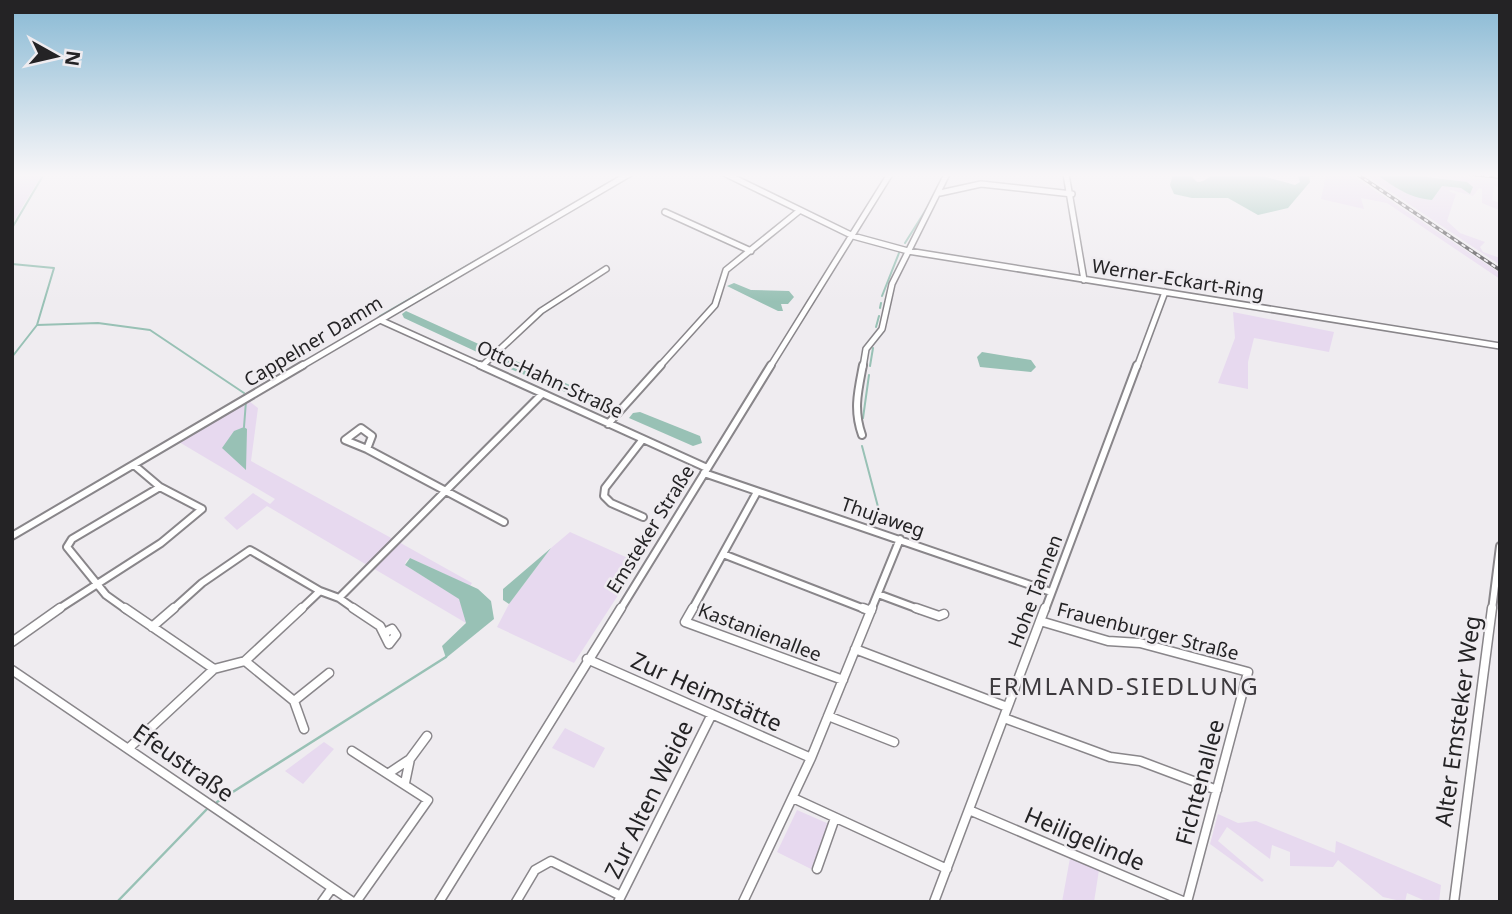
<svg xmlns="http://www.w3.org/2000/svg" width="1512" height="914" font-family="'Noto Sans',sans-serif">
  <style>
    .green { fill: #e7d9ef }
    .water { fill: #98c1b5 }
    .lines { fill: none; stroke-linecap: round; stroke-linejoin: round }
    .stream-far1 { stroke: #98c1b5; stroke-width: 2 }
    .stream { stroke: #98c1b5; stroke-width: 2.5 }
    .minor-far2-casing { stroke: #89868a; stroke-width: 8 }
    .minor-far1-casing { stroke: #89868a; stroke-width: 10 }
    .minor-casing { stroke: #89868a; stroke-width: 11 }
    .minor-far2 { stroke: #fff; stroke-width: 5 }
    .minor-far1 { stroke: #fff; stroke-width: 6 }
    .minor { stroke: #fff; stroke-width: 8 }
    .rail-casing { stroke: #3d3b3e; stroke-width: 3.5 }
    .rail { stroke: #efecf0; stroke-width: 2; stroke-dasharray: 4.5; stroke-linecap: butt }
    .labels { text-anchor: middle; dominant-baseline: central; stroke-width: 5; stroke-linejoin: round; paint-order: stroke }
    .street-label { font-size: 19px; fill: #242325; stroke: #efecf0 }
    .near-street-label { font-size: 23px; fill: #242325; stroke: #efecf0 }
    .near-neighbourhood-label { font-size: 24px; letter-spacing: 2px; fill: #3d3a3e; stroke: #efecf0 }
  </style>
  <rect width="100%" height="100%" fill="#efecf0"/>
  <!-- green -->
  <path class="green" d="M 12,174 L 42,174 L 12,224 Z
    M 1329,174 L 1350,174 L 1500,273 L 1500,279 L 1387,203 L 1361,198 L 1364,209 L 1321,199 L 1326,175 Z
    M 1364,174 C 1389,174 1406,198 1432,200 L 1442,186 L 1461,188 L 1471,184 L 1418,174 L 1500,179 L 1500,187 L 1494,186 L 1492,200 L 1500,203 L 1499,210 L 1482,203 L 1482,189 L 1479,188 L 1473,196 L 1451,190 L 1448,191 L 1456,194 L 1447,221 L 1460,233 L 1485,242 L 1480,247 L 1483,252 L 1500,258 L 1500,265 Z
    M 1233,312 L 1334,332 L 1329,352 L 1254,338 L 1248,362 L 1248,389 L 1218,383 L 1235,338 Z
    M 249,401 L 258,408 L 251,461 L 393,539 L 367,565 L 267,506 L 237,530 L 224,518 L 253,493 L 270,504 L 275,499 L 179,442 Z
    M 570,532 L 639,563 L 574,663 L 497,627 L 509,604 L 551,548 Z
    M 397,541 L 472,583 L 470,586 L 410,558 L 406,561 L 405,565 L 460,599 L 466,623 L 371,567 Z
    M 565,728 L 605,748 L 594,768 L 552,748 Z
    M 324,742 L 334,749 L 303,784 L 285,771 Z
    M 797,810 L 829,824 L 811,869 L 777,852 Z
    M 1218,814 L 1238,823 L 1256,821 L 1335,853 L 1336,841 L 1441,885 L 1439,902 L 1428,902 L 1407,893 L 1405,902 L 1383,897 L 1338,860 L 1333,867 L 1290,866 L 1290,852 L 1272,845 L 1270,859 L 1227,827 L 1218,841 L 1264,880 L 1262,882 L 1210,844 Z
    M 1070,858 L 1099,870 L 1094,902 L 1062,902 Z"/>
  <!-- water -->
  <path class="water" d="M 1173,174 L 1189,174 L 1197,182 C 1206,182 1208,176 1216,174 C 1234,168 1276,179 1295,185 L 1300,182 L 1297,174 L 1309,175 L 1310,182 L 1288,208 L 1258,215 L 1228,198 L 1192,198 L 1174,194 L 1170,185 Z
    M 1403,174 L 1467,182 L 1473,187 L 1470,194 L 1461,188 L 1442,186 L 1432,200 C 1409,198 1395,187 1377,175 Z
    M 734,283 L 751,290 L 789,291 L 794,297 L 788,304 L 781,304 L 783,311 L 778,311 L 727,286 Z
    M 406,311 L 483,346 L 483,348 L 477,352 L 404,318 L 402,314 Z
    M 982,352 L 1031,360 L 1036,367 L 1031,372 L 980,367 L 977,357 Z
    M 505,358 L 509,358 L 608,402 L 601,407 L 501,365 Z
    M 640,412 L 700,436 L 702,443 L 693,446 L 629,418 L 633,413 Z
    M 244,427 L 247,429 L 246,470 L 222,448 L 234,431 Z
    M 551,548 L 509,604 L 503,600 L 503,589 Z
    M 410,558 L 478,589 L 491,601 L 494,619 L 446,658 L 442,646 L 466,623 L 459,599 L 405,565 Z"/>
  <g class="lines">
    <!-- stream-far1 -->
    <path class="stream-far1" d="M 1311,176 L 1315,175
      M 12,228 L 44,174
      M 905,243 L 927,208
      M 12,264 L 54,268 L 37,325 L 12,357
      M 882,296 L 899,253
      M 880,308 L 881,303
      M 380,316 L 482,257
      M 37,325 L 98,323 L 150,330 L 244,393
      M 876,327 L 879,316
      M 870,366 L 873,348
      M 863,418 L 869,375
      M 244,427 L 246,401
      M 862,446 L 882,522"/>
    <!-- stream -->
    <path class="stream" d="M 217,802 L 446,657
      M 117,902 L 207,809"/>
    <defs>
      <path id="minor-far2" d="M 726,174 L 853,236 L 908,251 L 1500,346
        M 1066,174 L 1084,280
        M 940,193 L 981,184 L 1072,194
        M 665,212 L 751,251
        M 380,320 L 484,367
        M 482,366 L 541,311 L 606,269
        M 300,367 L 629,174
        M 659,367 L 715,305 L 726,270 L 799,211
        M 770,367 L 890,174
        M 863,367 L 866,349 L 882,329 L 892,284 L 947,174
        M 1137,367 L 1165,292"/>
      <path id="minor-far1" d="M 480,365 L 707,468
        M 608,424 L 661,365
        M 361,428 L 372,436 L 367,449 L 345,440 Z
        M 862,435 C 853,410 858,391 863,365
        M 643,439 L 605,488 L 604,496 L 611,503 L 643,517
        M 367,449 L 504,522
        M 704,473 L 1051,592
        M 12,536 L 303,365
        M 723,554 L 867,610
        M 878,594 L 921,610
        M 339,598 L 356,610
        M 57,610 L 161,543 L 202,509 L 160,487
        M 127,610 L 106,595 L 67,547 L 72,539 L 160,487 L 134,465
        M 172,610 L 202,583 L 250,550 L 320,591
        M 300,610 L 320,591 L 339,598 L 542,394
        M 620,610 L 771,365
        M 692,610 L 757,492
        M 871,610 L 900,539
        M 1045,610 L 1137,365
        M 1492,610 L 1500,546"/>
      <path id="minor" d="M 125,608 L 214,669
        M 353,608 L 380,626 L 389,644 L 396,635 L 392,629 L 384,633
        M 693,608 L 685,622 L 843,680
        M 863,608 L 871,611
        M 916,608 L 939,616 L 944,614
        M 1040,621 L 1108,641 L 1140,643 L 1248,672 L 1187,902
        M 152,627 L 174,608
        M 12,642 L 60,608
        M 855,649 L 1007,707
        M 587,659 L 811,758
        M 245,661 L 294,701 L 304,729
        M 12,670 L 353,902
        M 294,701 L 329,673
        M 828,716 L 894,742
        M 1004,718 L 1110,757 L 1140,761 L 1217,790
        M 130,747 L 214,669 L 245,661 L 302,608
        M 352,751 L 428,800 L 356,902
        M 389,773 L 410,759
        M 405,783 L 410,759 L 427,736
        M 793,798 L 947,869
        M 969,810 L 1185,902
        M 817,869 L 835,818
        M 322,902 L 332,888
        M 439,902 L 621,608
        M 516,902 L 535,870 L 551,861 L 621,896
        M 618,902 L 712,714
        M 743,902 L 811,758 L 872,608
        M 934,902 L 1045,608
        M 1454,902 L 1492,608"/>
    </defs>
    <!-- minor-far2 casing -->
    <use href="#minor-far2" class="minor-far2-casing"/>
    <!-- minor-far1 casing -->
    <use href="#minor-far1" class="minor-far1-casing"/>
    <!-- minor casing -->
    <use href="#minor" class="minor-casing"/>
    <!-- minor-far2 -->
    <use href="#minor-far2" class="minor-far2"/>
    <!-- minor-far1 -->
    <use href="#minor-far1" class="minor-far1"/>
    <!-- minor -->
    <use href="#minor" class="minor"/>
    <defs>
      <path id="rail" d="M 1357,174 L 1500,270
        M 1467,174 L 1500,177"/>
    </defs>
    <!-- rail casing -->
    <use href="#rail" class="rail-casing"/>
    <!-- rail -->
    <use href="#rail" class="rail"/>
  </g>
  <!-- sky -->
  <linearGradient id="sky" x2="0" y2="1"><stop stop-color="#88b9d4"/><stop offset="0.58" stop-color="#f8f6f8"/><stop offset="1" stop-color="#f8f6f8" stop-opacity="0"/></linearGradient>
  <rect width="1512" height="302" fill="url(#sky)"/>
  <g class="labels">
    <!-- street labels -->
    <g class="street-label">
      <text transform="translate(1178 279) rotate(9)">Werner-Eckart-Ring</text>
      <text transform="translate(313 341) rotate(-31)">Cappelner Damm</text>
      <text transform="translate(550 379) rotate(25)">Otto-Hahn-Straße</text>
      <text transform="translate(883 517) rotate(19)">Thujaweg</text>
      <text transform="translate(650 529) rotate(-58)">Emsteker Straße</text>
      <text transform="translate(1035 591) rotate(-69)">Hohe Tannen</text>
      <text transform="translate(1148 631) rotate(14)">Frauenburger Straße</text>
      <text transform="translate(760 632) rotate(21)">Kastanienallee</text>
    </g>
    <!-- near-street labels -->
    <g class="near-street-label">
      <text transform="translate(707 691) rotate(24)">Zur Heimstätte</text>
      <text transform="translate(1457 721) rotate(-82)">Alter Emsteker Weg</text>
      <text transform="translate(184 762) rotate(35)">Efeustraße</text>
      <text transform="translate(1199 782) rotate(-75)">Fichtenallee</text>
      <text transform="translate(648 799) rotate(-64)">Zur Alten Weide</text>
      <text transform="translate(1085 838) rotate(23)">Heiligelinde</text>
    </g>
    <!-- near-neighbourhood labels -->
    <g class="near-neighbourhood-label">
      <text x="1124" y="685">ERMLAND-SIEDLUNG</text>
    </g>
  </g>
  <!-- border -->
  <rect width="1512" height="914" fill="none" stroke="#242325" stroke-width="28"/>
  <!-- north arrow -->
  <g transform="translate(56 56) rotate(98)" stroke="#efecf0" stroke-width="5" paint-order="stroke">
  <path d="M0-5L12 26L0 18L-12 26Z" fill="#242325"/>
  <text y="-10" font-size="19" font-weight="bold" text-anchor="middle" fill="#242325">N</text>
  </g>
</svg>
